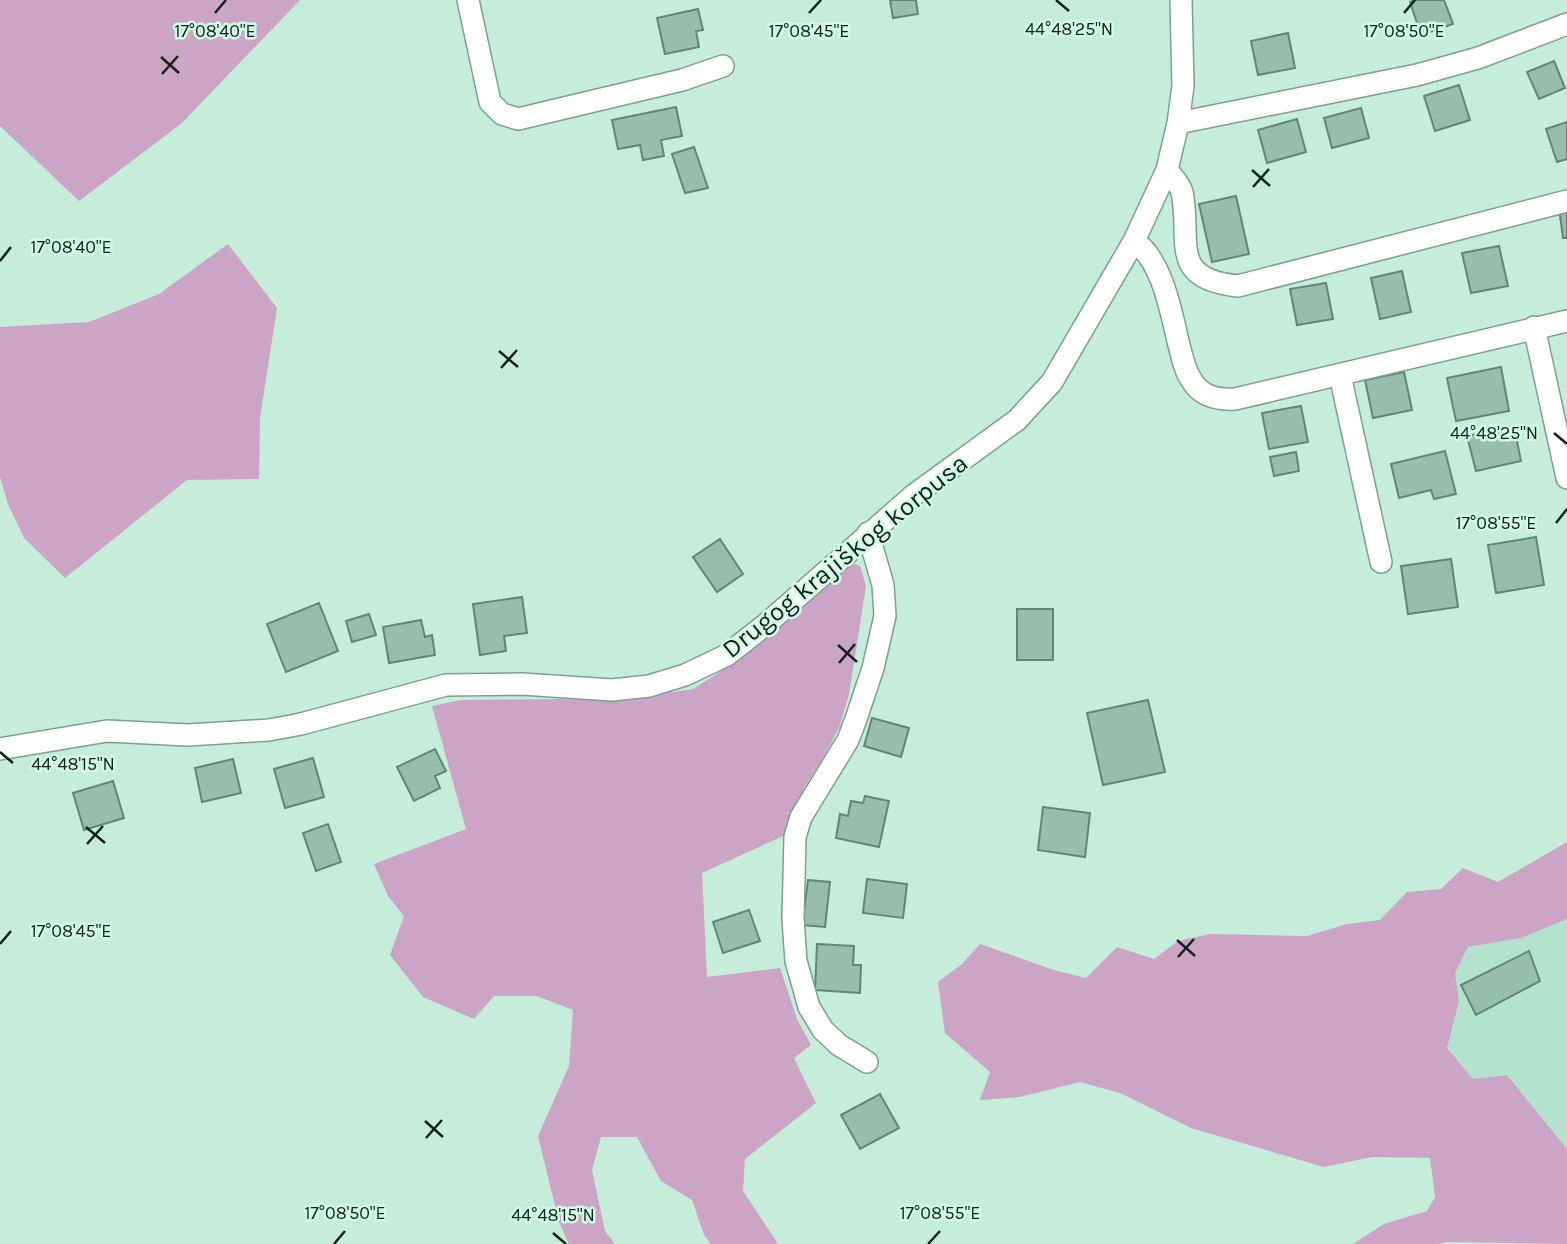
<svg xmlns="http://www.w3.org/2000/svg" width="1567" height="1244" font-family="Karla,sans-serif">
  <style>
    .built { fill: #b3e3cc }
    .forest { fill: #cca4c6 }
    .building { fill: #97beac; stroke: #618675; stroke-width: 2 }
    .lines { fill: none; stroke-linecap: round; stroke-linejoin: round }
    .street-casing { stroke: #7aa18f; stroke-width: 24 }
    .street { stroke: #fff; stroke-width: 21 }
    .ticks { fill: none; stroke: #13221b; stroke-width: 2.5 }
    .labels { text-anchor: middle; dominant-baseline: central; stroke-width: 5; stroke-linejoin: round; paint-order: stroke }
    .street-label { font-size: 26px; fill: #13221b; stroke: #d2fbe7 }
    .ticks-label { font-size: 18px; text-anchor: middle; fill: #13221b; stroke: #d2fbe7; stroke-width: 5; stroke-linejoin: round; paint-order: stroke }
  </style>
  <rect width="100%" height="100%" fill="#c5edda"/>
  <!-- built -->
  <path class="built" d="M 1567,919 L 1567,1149 L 1507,1075 L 1473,1079 L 1447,1049 L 1459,1002 L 1455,973 L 1469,947 L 1521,938 Z"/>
  <!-- forest -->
  <path class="forest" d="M 0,0 L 300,0 L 182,123 L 79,201 L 0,126 Z
    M 228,244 L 277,308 L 260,418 L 259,479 L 187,480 L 65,578 L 24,538 L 8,504 L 0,477 L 0,327 L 89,322 L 159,294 Z
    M 846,561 L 860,566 L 866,586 L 849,694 L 839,728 L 822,760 L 805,786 L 783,836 L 702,873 L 707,977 L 780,968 L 797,1019 L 811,1045 L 794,1058 L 816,1103 L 745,1159 L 743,1191 L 778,1244 L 711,1244 L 704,1235 L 692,1200 L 661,1181 L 637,1137 L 601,1137 L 592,1170 L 605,1231 L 615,1244 L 569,1244 L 559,1222 L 538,1136 L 569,1066 L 573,1010 L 537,996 L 494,996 L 474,1019 L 423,997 L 390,955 L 404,916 L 388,896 L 374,864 L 466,829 L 432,706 L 461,700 L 563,699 L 614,701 L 693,689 L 723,670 L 789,616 Z
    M 1567,842 L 1567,919 L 1521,938 L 1468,947 L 1455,973 L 1459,1002 L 1447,1048 L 1473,1079 L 1507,1075 L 1567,1149 L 1567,1244 L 1447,1242 L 1437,1244 L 1353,1244 L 1384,1224 L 1427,1211 L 1435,1197 L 1430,1158 L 1372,1157 L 1324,1167 L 1191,1128 L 1120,1093 L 1080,1082 L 1020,1097 L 980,1100 L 990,1072 L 945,1033 L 938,982 L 962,964 L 980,944 L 1054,970 L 1086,978 L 1117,947 L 1154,959 L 1178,941 L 1210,934 L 1307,936 L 1347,924 L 1380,920 L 1407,892 L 1441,889 L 1463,868 L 1498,882 Z"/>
  <!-- building -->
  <path class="building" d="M 890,0 L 916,0 L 918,14 L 893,18 Z
    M 1416,0 L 1444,0 L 1453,24 L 1421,35 L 1410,2 Z
    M 698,9 L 703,30 L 696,31 L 699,47 L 665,54 L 657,18 Z
    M 1288,33 L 1295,68 L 1258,75 L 1251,41 Z
    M 1554,61 L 1565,88 L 1539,99 L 1527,72 Z
    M 1459,85 L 1470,120 L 1435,131 L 1424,96 Z
    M 676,107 L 682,136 L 661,140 L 664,156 L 643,160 L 640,145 L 618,149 L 612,120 Z
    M 1361,108 L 1369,138 L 1332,148 L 1324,118 Z
    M 1297,119 L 1306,152 L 1267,163 L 1258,130 Z
    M 1567,122 L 1567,159 L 1557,162 L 1546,129 Z
    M 694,147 L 708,188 L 685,193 L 672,154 Z
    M 1236,196 L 1249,254 L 1212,262 L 1199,204 Z
    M 1567,207 L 1567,238 L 1563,238 L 1559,208 Z
    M 1499,246 L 1508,286 L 1471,293 L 1462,253 Z
    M 1402,271 L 1411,312 L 1380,319 L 1371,278 Z
    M 1326,283 L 1333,319 L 1297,325 L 1290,289 Z
    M 1501,367 L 1509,411 L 1456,421 L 1447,378 Z
    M 1404,372 L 1412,410 L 1373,418 L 1365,380 Z
    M 1301,406 L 1308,442 L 1269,449 L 1262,413 Z
    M 1514,426 L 1521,461 L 1476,471 L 1467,436 Z
    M 1445,451 L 1456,494 L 1434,499 L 1431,490 L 1399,498 L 1391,464 Z
    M 1296,452 L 1299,471 L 1274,476 L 1270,457 Z
    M 1536,537 L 1544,585 L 1496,593 L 1488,545 Z
    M 720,539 L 743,574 L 717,592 L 693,557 Z
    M 1451,559 L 1458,607 L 1408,614 L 1401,566 Z
    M 522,597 L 527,633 L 504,636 L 506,651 L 480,655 L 473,604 Z
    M 319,603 L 338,651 L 286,672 L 267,624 Z
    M 1017,609 L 1053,609 L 1053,660 L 1017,660 Z
    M 369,614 L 376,635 L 352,642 L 346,621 Z
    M 421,620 L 425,637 L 432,635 L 435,655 L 389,663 L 383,627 Z
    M 1148,700 L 1165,772 L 1103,785 L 1087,713 Z
    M 872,718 L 909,728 L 901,757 L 864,746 Z
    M 435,749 L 446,771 L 435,776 L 440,788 L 414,801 L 397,767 Z
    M 313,758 L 324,797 L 285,808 L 274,769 Z
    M 233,759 L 241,793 L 202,802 L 195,768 Z
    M 113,781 L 124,818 L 84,830 L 73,793 Z
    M 865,796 L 889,801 L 879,847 L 836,838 L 840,814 L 848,816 L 851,801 L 863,803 Z
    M 1043,807 L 1090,813 L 1085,857 L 1038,850 Z
    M 328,824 L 341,862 L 316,871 L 303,833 Z
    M 867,879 L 907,884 L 903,918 L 863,913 Z
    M 808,880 L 830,882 L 825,927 L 802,925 Z
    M 749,910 L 760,941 L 723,953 L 713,922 Z
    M 817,944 L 854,946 L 853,965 L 861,965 L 860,993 L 815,990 Z
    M 1529,951 L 1540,981 L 1476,1015 L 1461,985 Z
    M 880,1094 L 899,1128 L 860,1149 L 841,1115 Z"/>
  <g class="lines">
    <defs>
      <path id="street" d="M 468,0 L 490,102 L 502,114 L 518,119 L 682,80 L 723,66
        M 1178,123 L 1417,75 L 1478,58 L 1567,24
        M 1167,170 C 1172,176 1180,184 1182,192 C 1192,240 1167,279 1238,286 L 1567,201
        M 1134,241 C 1163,261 1171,313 1179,345 C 1182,357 1185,371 1192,381 C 1202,397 1218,400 1235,399 L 1567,321
        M 1534,327 L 1567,478
        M 1340,375 L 1381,562
        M 0,749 L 107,731 L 188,735 L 269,730 L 301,724 L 446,685 L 522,684 L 612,690 L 649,686 L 685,675 L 727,655 L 765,625 L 914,495 L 1017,420 L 1052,382 L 1134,241 L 1167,170 L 1178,123 L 1183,86 L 1181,0
        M 867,1062 L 839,1045 L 823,1030 L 809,1007 L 796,961 L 793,919 L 795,837 L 801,817 L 848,740 L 856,719 L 873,668 L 885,616 L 883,585 L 868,533"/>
    </defs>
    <!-- street casing -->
    <use href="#street" class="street-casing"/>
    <!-- street -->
    <use href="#street" class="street"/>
  </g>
  <!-- ticks -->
  <path class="ticks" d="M 1056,0 L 1069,11M 215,13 L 226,0M 809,13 L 821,0M 1404,13 L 1415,0M 161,57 L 179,73M 162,74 L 178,56M 1252,170 L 1270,186M 1253,187 L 1269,169M 0,261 L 11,247M 499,351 L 518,367M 501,368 L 517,350M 1554,433 L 1567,444M 1556,523 L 1567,509M 838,645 L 857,662M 839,663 L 855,644M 0,752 L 13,763M 86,827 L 105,843M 87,844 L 103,826M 1177,940 L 1195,956M 0,944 L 11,931M 1178,957 L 1194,939M 425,1121 L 443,1137M 426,1138 L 442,1120M 553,1233 L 566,1244M 334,1244 L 345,1231M 928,1244 L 940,1231"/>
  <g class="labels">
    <!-- street labels -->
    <g class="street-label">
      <text transform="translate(845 556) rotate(-39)">Drugog krajiškog korpusa</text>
    </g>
  </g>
  <g class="ticks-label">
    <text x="1069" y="35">44°48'25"N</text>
    <text x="809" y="37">17°08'45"E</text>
    <text x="1404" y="37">17°08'50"E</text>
    <text x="215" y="37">17°08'40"E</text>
    <text x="71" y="253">17°08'40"E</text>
    <text x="1494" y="439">44°48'25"N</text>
    <text x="1496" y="529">17°08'55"E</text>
    <text x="73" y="770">44°48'15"N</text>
    <text x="71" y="937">17°08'45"E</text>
    <text x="345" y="1219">17°08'50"E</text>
    <text x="940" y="1219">17°08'55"E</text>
    <text x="553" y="1221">44°48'15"N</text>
  </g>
</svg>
